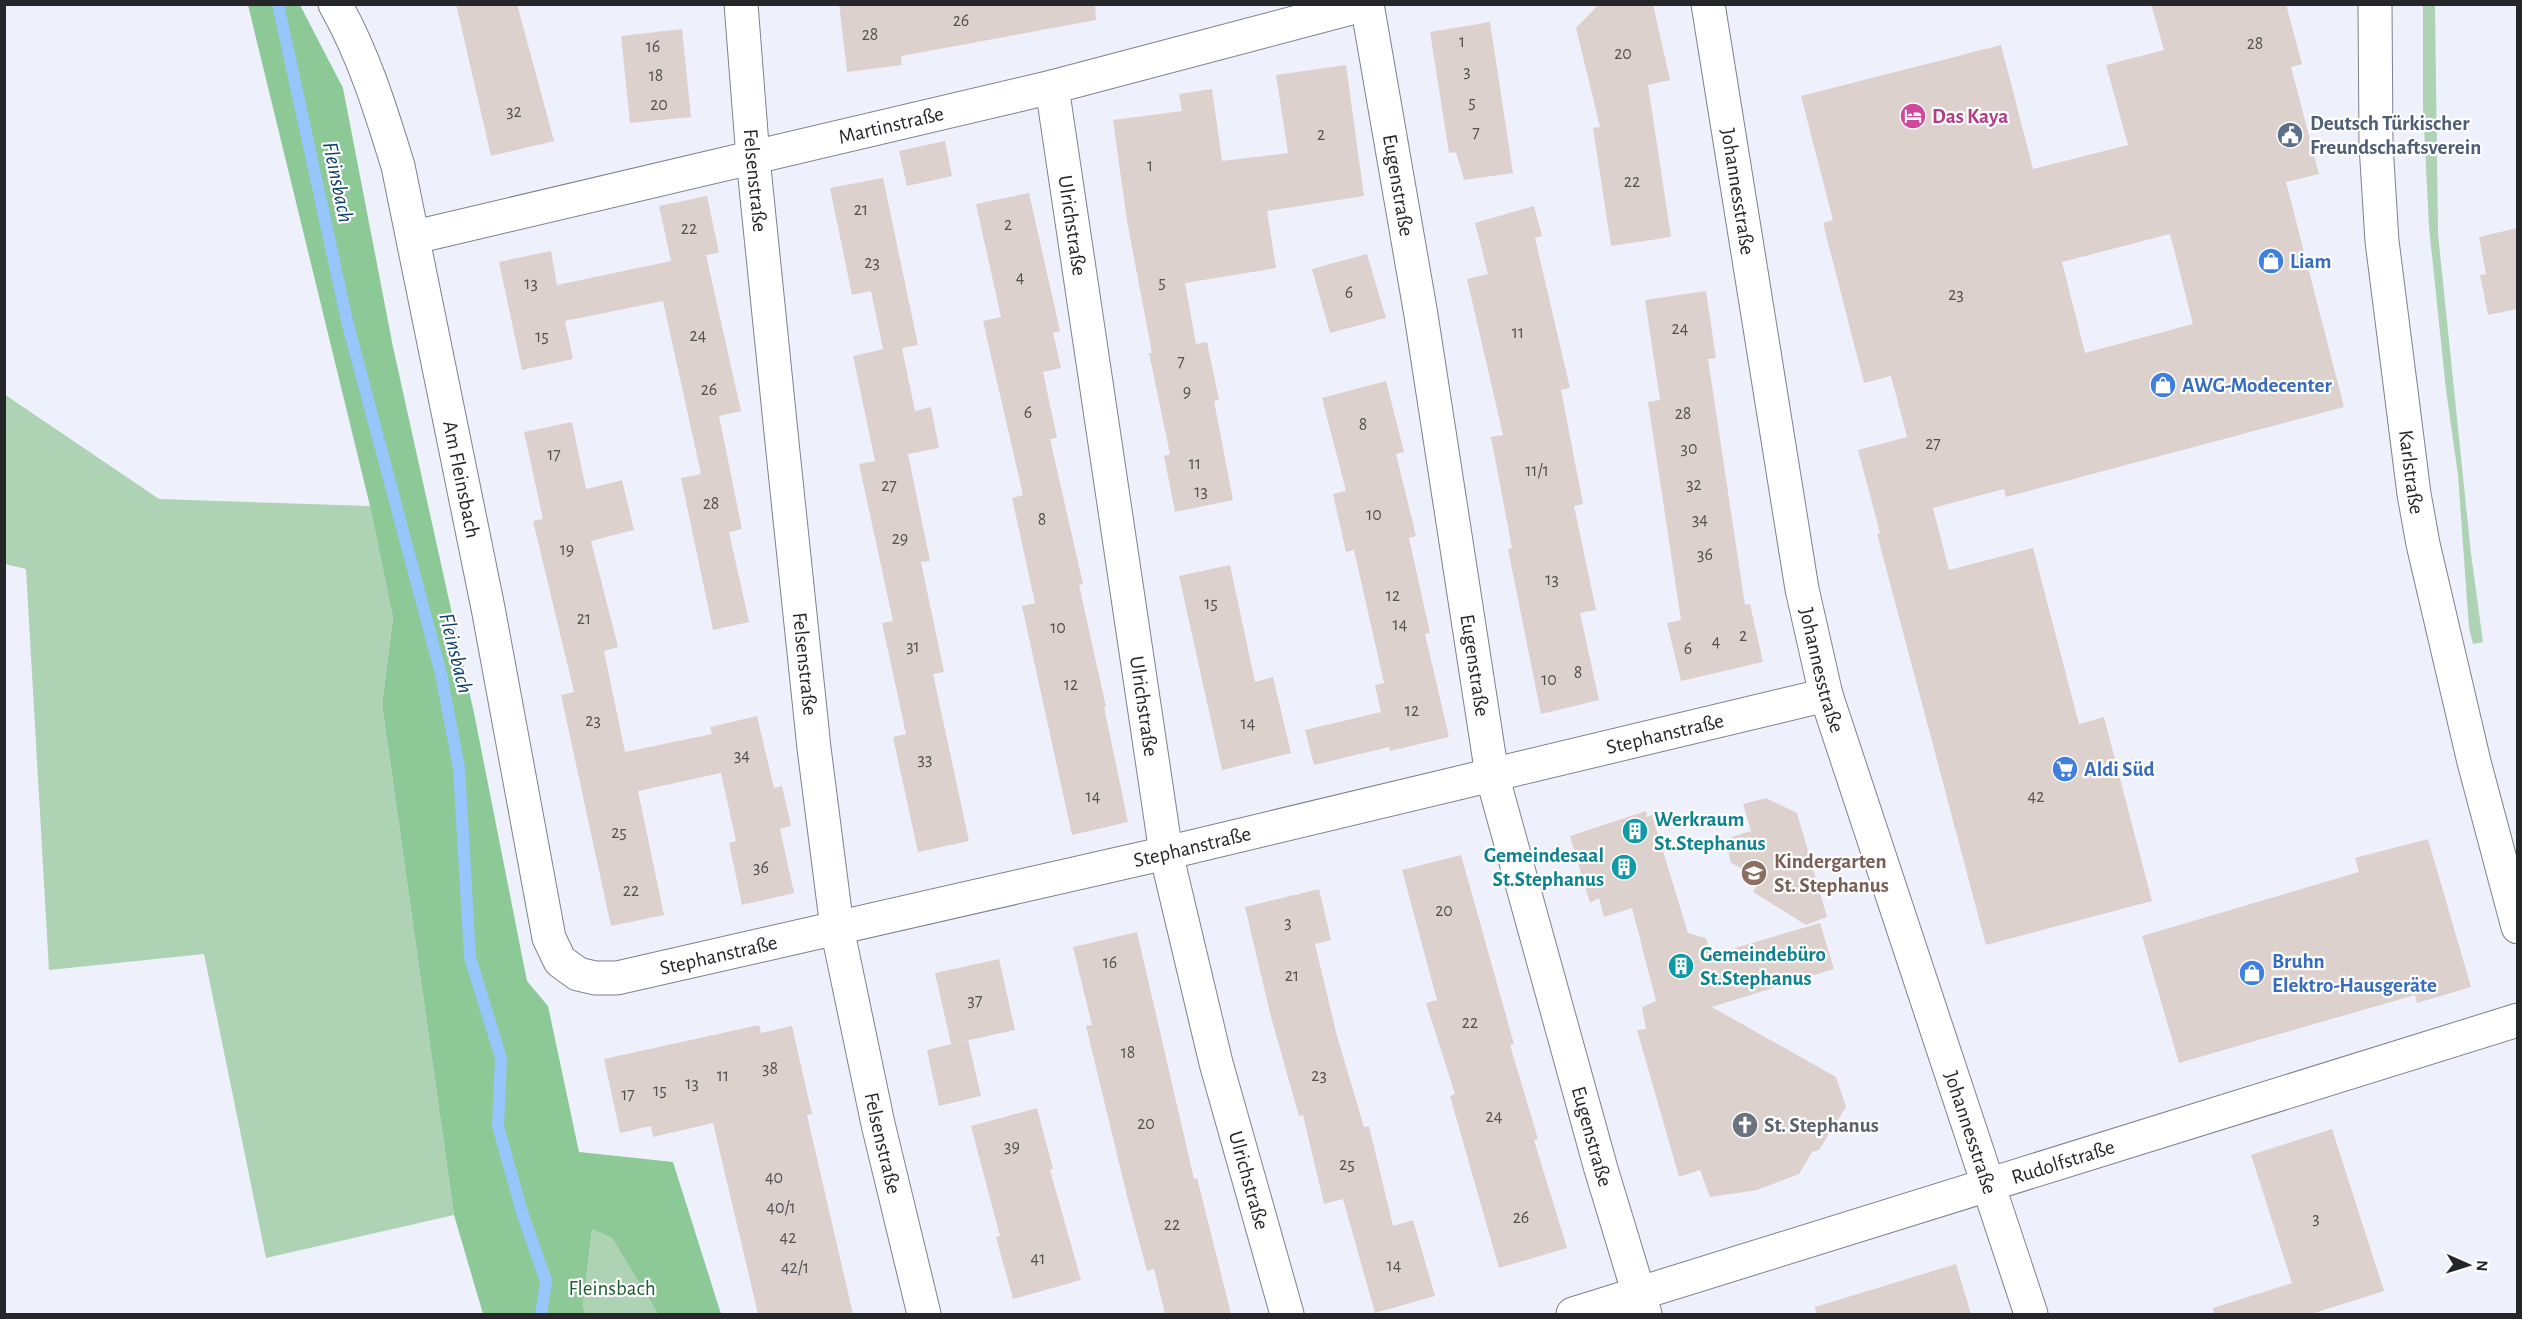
<svg xmlns="http://www.w3.org/2000/svg" width="2522" height="1319" font-family="'Alegreya Sans',sans-serif">
  <style>
    .green { fill: #aed2b4 }
    .forest { fill: #8dc897 }
    .lines { fill: none; stroke-linecap: round; stroke-linejoin: round }
    .stream { stroke: #97c6fd; stroke-width: 12 }
    .building { fill: #ddd1cd; fill-rule: evenodd }
    .minor-casing { stroke: #7f818b; stroke-width: 35 }
    .major-casing { stroke: #7f818b; stroke-width: 35 }
    .minor { stroke: #fff; stroke-width: 33 }
    .major { stroke: #fff; stroke-width: 33 }
    .labels { text-anchor: middle; dominant-baseline: central; stroke-width: 4.5; stroke-linejoin: round; paint-order: stroke }
    .number-label { font-size: 18px; fill: #535153 }
    .hotel-label { font-size: 21px; font-weight: bold; fill: #b23c85; stroke: #fff; text-anchor: start }
    .service-label { font-size: 21px; font-weight: bold; fill: #4e5e75; stroke: #fff; text-anchor: start }
    .street-label { font-size: 21px; fill: #25262a; stroke: #fff }
    .shop-label { font-size: 21px; font-weight: bold; fill: #366cbe; stroke: #fff; text-anchor: start }
    .culture-label { font-size: 21px; font-weight: bold; fill: #0d838f; stroke: #fff; text-anchor: start }
    .education-label { font-size: 21px; font-weight: bold; fill: #785e54; stroke: #fff; text-anchor: start }
    .worship-label { font-size: 21px; font-weight: bold; fill: #5b616d; stroke: #fff; text-anchor: start }
    .park-label { font-size: 21px; fill: #1c5b2e; stroke: #fff }
    .water-label { font-size: 22px; font-style: italic; fill: #0a3d6e; stroke: #fff }
  </style>
  <rect width="100%" height="100%" fill="#eef1fc"/>
  <!-- green -->
  <path class="green" d="M 2423,5 L 2435,5 L 2438,234 L 2471,554 L 2483,642 L 2473,644 L 2469,628 L 2458,475 L 2446,390 L 2429,227 L 2423,106 Z
    M 4,394 L 159,499 L 370,506 L 393,618 L 382,704 L 454,1215 L 266,1258 L 204,954 L 49,970 L 26,569 L 5,564 Z
    M 592,1229 L 612,1238 L 658,1314 L 586,1314 L 583,1306 Z"/>
  <!-- forest -->
  <path class="forest" d="M 248,5 L 300,5 L 343,88 L 393,347 L 474,713 L 527,981 L 548,1006 L 579,1152 L 673,1162 L 721,1314 L 658,1314 L 612,1238 L 592,1229 L 583,1306 L 586,1314 L 483,1314 L 454,1215 L 382,704 L 393,618 L 370,506 Z"/>
  <g class="lines">
    <!-- stream -->
    <path class="stream" d="M 278,4 L 347,321 L 441,674 L 459,768 L 470,957 L 501,1058 L 498,1126 L 522,1212 L 546,1281 L 541,1314"/>
  </g>
  <!-- building -->
  <path class="building" d="M 456,4 L 517,4 L 554,141 L 491,156 Z
    M 839,4 L 1095,4 L 1096,20 L 901,56 L 902,65 L 847,72 Z
    M 1599,4 L 1653,4 L 1670,80 L 1648,85 L 1671,237 L 1611,246 L 1593,128 L 1600,127 L 1576,28 Z
    M 2151,4 L 2286,4 L 2302,64 L 2291,67 L 2319,174 L 2286,182 L 2344,407 L 2006,497 L 2004,489 L 1933,508 L 1949,570 L 2033,548 L 2079,724 L 2104,717 L 2152,901 L 1986,945 L 1877,534 L 1880,533 L 1858,450 L 1907,437 L 1891,376 L 1864,383 L 1823,223 L 1833,220 L 1801,96 L 2001,45 L 2033,169 L 2128,145 L 2106,65 L 2164,50 ZM 2170,234 L 2193,324 L 2085,353 L 2062,262 Z
    M 1490,22 L 1513,173 L 1464,180 L 1456,152 L 1449,153 L 1430,32 Z
    M 682,29 L 691,117 L 630,123 L 621,36 Z
    M 1346,65 L 1364,196 L 1267,211 L 1276,268 L 1185,283 L 1196,344 L 1207,342 L 1219,400 L 1214,401 L 1233,500 L 1175,512 L 1164,456 L 1170,454 L 1149,353 L 1152,353 L 1127,221 L 1113,120 L 1182,111 L 1179,94 L 1212,89 L 1222,161 L 1288,153 L 1276,75 Z
    M 945,141 L 952,176 L 907,186 L 899,151 Z
    M 883,178 L 918,345 L 902,348 L 915,411 L 931,407 L 939,448 L 908,454 L 930,561 L 921,562 L 944,672 L 933,674 L 969,841 L 918,852 L 893,737 L 906,734 L 882,623 L 893,621 L 859,464 L 875,461 L 853,356 L 883,349 L 871,291 L 852,295 L 830,188 Z
    M 1029,193 L 1060,331 L 1053,333 L 1061,368 L 1043,372 L 1057,438 L 1050,439 L 1083,584 L 1079,585 L 1106,707 L 1104,707 L 1128,822 L 1072,835 L 1022,606 L 1035,603 L 1012,498 L 1023,495 L 983,321 L 1001,317 L 976,204 Z
    M 707,196 L 719,253 L 706,255 L 741,411 L 719,416 L 742,529 L 729,532 L 749,622 L 713,630 L 681,478 L 701,474 L 663,301 L 565,321 L 573,359 L 522,370 L 499,262 L 551,251 L 557,285 L 671,261 L 659,206 Z
    M 1534,206 L 1542,236 L 1535,238 L 1570,388 L 1561,390 L 1583,504 L 1574,506 L 1596,610 L 1580,613 L 1599,700 L 1541,714 L 1508,549 L 1512,548 L 1491,437 L 1503,435 L 1467,279 L 1488,274 L 1475,223 Z
    M 2517,228 L 2517,309 L 2488,315 L 2480,275 L 2486,274 L 2479,237 Z
    M 1367,254 L 1386,318 L 1330,333 L 1312,269 Z
    M 1706,291 L 1716,358 L 1708,359 L 1745,605 L 1750,604 L 1763,662 L 1681,681 L 1667,623 L 1681,620 L 1648,402 L 1660,400 L 1645,300 Z
    M 1386,381 L 1404,452 L 1396,454 L 1416,536 L 1409,538 L 1430,633 L 1425,634 L 1449,737 L 1390,751 L 1389,747 L 1314,765 L 1305,730 L 1381,712 L 1375,685 L 1384,683 L 1354,550 L 1346,552 L 1333,494 L 1346,491 L 1322,398 Z
    M 572,422 L 586,489 L 622,480 L 634,530 L 591,541 L 618,647 L 604,651 L 625,752 L 712,734 L 710,727 L 757,716 L 774,788 L 782,786 L 791,826 L 780,829 L 794,893 L 742,905 L 729,843 L 736,841 L 721,773 L 638,791 L 664,915 L 611,926 L 561,695 L 574,692 L 533,521 L 543,519 L 524,432 Z
    M 1230,565 L 1255,682 L 1273,677 L 1291,753 L 1222,770 L 1179,576 Z
    M 1766,798 L 1797,813 L 1827,917 L 1806,925 L 1753,892 L 1760,878 L 1731,863 L 1725,839 L 1751,831 L 1743,804 Z
    M 1646,811 L 1647,817 L 1652,815 L 1688,933 L 1706,938 L 1711,955 L 1820,923 L 1834,969 L 1712,1007 L 1836,1077 L 1846,1107 L 1819,1150 L 1812,1152 L 1799,1174 L 1757,1190 L 1710,1197 L 1700,1170 L 1679,1177 L 1637,1030 L 1646,1029 L 1642,1007 L 1656,1001 L 1632,908 L 1604,917 L 1599,898 L 1590,903 L 1570,836 Z
    M 2428,839 L 2471,987 L 2417,1003 L 2415,995 L 2179,1063 L 2142,936 L 2359,872 L 2355,858 Z
    M 1461,855 L 1514,1044 L 1510,1045 L 1538,1139 L 1534,1140 L 1567,1248 L 1499,1268 L 1450,1096 L 1455,1094 L 1426,1003 L 1437,1000 L 1402,870 Z
    M 1319,889 L 1331,940 L 1315,944 L 1337,1036 L 1364,1127 L 1369,1126 L 1393,1226 L 1413,1220 L 1435,1296 L 1375,1313 L 1343,1199 L 1324,1204 L 1303,1115 L 1299,1116 L 1271,1017 L 1245,907 Z
    M 1137,932 L 1194,1179 L 1197,1178 L 1231,1314 L 1165,1314 L 1154,1269 L 1147,1271 L 1127,1196 L 1086,1026 L 1092,1025 L 1073,947 Z
    M 999,959 L 1015,1030 L 951,1044 L 935,973 Z
    M 759,1025 L 761,1033 L 792,1026 L 812,1114 L 807,1115 L 853,1314 L 758,1314 L 713,1123 L 653,1137 L 651,1126 L 620,1133 L 604,1059 Z
    M 968,1040 L 981,1096 L 939,1106 L 927,1050 Z
    M 1037,1108 L 1053,1169 L 1050,1170 L 1081,1280 L 1013,1299 L 996,1237 L 1000,1236 L 971,1126 Z
    M 2332,1129 L 2384,1291 L 2311,1314 L 2214,1314 L 2213,1308 L 2292,1283 L 2251,1155 Z
    M 1956,1264 L 1971,1314 L 1816,1314 L 1815,1307 Z"/>
  <g class="lines">
    <defs>
      <g id="minor">
        <path id="s1" d="M 335,4 C 364,55 381,111 398,166 L 488,608 L 549,938 L 560,961 L 578,974 L 595,978 L 617,978 L 1166,853 L 1826,695"/>
        <path id="s2" d="M 741,4 L 753,158 L 783,452 L 814,748 L 837,928 L 878,1124 L 924,1314"/>
        <path id="s3" d="M 1367,4 L 1421,315 L 1492,775 L 1601,1169 L 1645,1314"/>
        <path id="s4" d="M 1708,4 L 1802,589 L 1826,695 L 2031,1314"/>
        <path id="s5" d="M 1052,87 L 1166,853 L 1216,1063 L 1287,1314"/>
        <path id="s6" d="M 415,237 L 1052,87 L 1366,4"/>
        <path id="s7" d="M 1573,1314 L 2518,1020"/>
      </g>
      <g id="major">
        <path id="s8" d="M 2375,4 L 2376,145 L 2382,241 L 2414,494 L 2423,544 L 2474,762 L 2518,927"/>
      </g>
    </defs>
    <!-- minor casing -->
    <use href="#minor" class="minor-casing"/>
    <!-- major casing -->
    <use href="#major" class="major-casing"/>
    <!-- minor -->
    <use href="#minor" class="minor"/>
    <!-- major -->
    <use href="#major" class="major"/>
  </g>
  <!-- icons -->
  <defs>
    <symbol id="hotel-disc" viewBox="-11 -11 22 22"><circle r="9.5" fill="#d1479c" stroke="#fff"/><path d="M-6-4.5h1.5V1H6V5H4.5V3h-9V5H-6ZM-4 0a1.8 1.8 0 1 1 3.6 0ZM.5 0V-2.5h3Q6-2.5 6 0Z" fill="#fff"/></symbol>
    <symbol id="civic-disc" viewBox="-11 -11 22 22"><circle r="9.5" fill="#5c6f8a" stroke="#fff"/><path d="M-.6-6.5H3V-4.5H.6V-3L4-1V1h2V6H-6V1h2V-1L-.6-3ZM-1.2 2.5V6h2.4V2.5Z" fill="#fff"/></symbol>
    <symbol id="shop-disc" viewBox="-11 -11 22 22"><circle r="9.5" fill="#3f7fe0" stroke="#fff"/><path d="M-5-2.5h2.3a2.7 3.5 0 0 1 5.4 0H5L5.5 6h-11ZM-1.5-2.5h3a1.5 2.3 0 0 0-3 0Z" fill="#fff"/></symbol>
    <symbol id="supermarket-disc" viewBox="-11 -11 22 22"><circle r="9.5" fill="#3f7fe0" stroke="#fff"/><path d="M-6-5.5h2.5l.6 2H6L4.5 2H-2.5L-4.4-4H-6ZM-1.5 3.2a1.3 1.3 0 1 0 .1 0ZM3 3.2a1.3 1.3 0 1 0 .1 0Z" fill="#fff"/></symbol>
    <symbol id="building-disc" viewBox="-11 -11 22 22"><circle r="9.5" fill="#0f9aa8" stroke="#fff"/><path d="M-4-6H4V6H1V3H-1V6H-4ZM-2.5-4.3h1.7v1.8h-1.7ZM.8-4.3h1.7v1.8H.8ZM-2.5-1h1.7V.8h-1.7ZM.8-1h1.7V.8H.8Z" fill="#fff"/></symbol>
    <symbol id="school-disc" viewBox="-11 -11 22 22"><circle r="9.5" fill="#8d6e63" stroke="#fff"/><path d="M0-5L7-2L0 1L-7-2ZM-4 1L0 2.5L4 1V4Q0 6-4 4Z" fill="#fff"/></symbol>
    <symbol id="church-disc" viewBox="-11 -11 22 22"><circle r="9.5" fill="#6b7280" stroke="#fff"/><path d="M-1.2-6h2.4v3.5h3.3v2.4h-3.3V6h-2.4V-.1h-3.3v-2.4h3.3Z" fill="#fff"/></symbol>
  </defs>
  <g fill-rule="evenodd">
    <use href="#hotel-disc" x="1898" y="101" width="30" height="30"/>
    <use href="#civic-disc" x="2275" y="120" width="30" height="30"/>
    <use href="#shop-disc" x="2256" y="246" width="30" height="30"/>
    <use href="#shop-disc" x="2148" y="370" width="30" height="30"/>
    <use href="#supermarket-disc" x="2050" y="754" width="30" height="30"/>
    <use href="#building-disc" x="1620" y="816" width="30" height="30"/>
    <use href="#building-disc" x="1609" y="852" width="30" height="30"/>
    <use href="#school-disc" x="1739" y="858" width="30" height="30"/>
    <use href="#building-disc" x="1666" y="951" width="30" height="30"/>
    <use href="#shop-disc" x="2237" y="958" width="30" height="30"/>
    <use href="#church-disc" x="1730" y="1110" width="30" height="30"/>
  </g>
  <g class="labels">
    <!-- number labels -->
    <g class="number-label">
      <text x="961" y="21">26</text>
      <text x="870" y="35">28</text>
      <text x="1462" y="42">1</text>
      <text x="2255" y="44">28</text>
      <text x="653" y="47">16</text>
      <text x="1623" y="54">20</text>
      <text x="1467" y="72">3</text>
      <text x="656" y="76">18</text>
      <text x="1472" y="103">5</text>
      <text x="659" y="105">20</text>
      <text x="514" y="112">32</text>
      <text x="1476" y="133">7</text>
      <text x="1321" y="135">2</text>
      <text x="1150" y="166">1</text>
      <text x="1632" y="182">22</text>
      <text x="861" y="210">21</text>
      <text x="1008" y="225">2</text>
      <text x="689" y="229">22</text>
      <text x="872" y="263">23</text>
      <text x="1020" y="278">4</text>
      <text x="1162" y="283">5</text>
      <text x="531" y="284">13</text>
      <text x="1349" y="293">6</text>
      <text x="1956" y="295">23</text>
      <text x="1680" y="329">24</text>
      <text x="1518" y="333">11</text>
      <text x="698" y="336">24</text>
      <text x="542" y="337">15</text>
      <text x="1181" y="362">7</text>
      <text x="709" y="390">26</text>
      <text x="1187" y="392">9</text>
      <text x="1028" y="413">6</text>
      <text x="1683" y="414">28</text>
      <text x="1363" y="425">8</text>
      <text x="1933" y="444">27</text>
      <text x="1689" y="449">30</text>
      <text x="554" y="455">17</text>
      <text x="1195" y="464">11</text>
      <text x="1537" y="471">11/1</text>
      <text x="1694" y="485">32</text>
      <text x="889" y="486">27</text>
      <text x="1201" y="492">13</text>
      <text x="711" y="504">28</text>
      <text x="1374" y="515">10</text>
      <text x="1042" y="520">8</text>
      <text x="1700" y="520">34</text>
      <text x="900" y="539">29</text>
      <text x="567" y="550">19</text>
      <text x="1705" y="555">36</text>
      <text x="1552" y="580">13</text>
      <text x="1393" y="596">12</text>
      <text x="1211" y="604">15</text>
      <text x="584" y="619">21</text>
      <text x="1400" y="625">14</text>
      <text x="1058" y="628">10</text>
      <text x="1743" y="636">2</text>
      <text x="1716" y="642">4</text>
      <text x="913" y="647">31</text>
      <text x="1688" y="649">6</text>
      <text x="1578" y="673">8</text>
      <text x="1549" y="680">10</text>
      <text x="1071" y="685">12</text>
      <text x="1412" y="711">12</text>
      <text x="593" y="721">23</text>
      <text x="1248" y="724">14</text>
      <text x="742" y="756">34</text>
      <text x="925" y="760">33</text>
      <text x="1093" y="797">14</text>
      <text x="2036" y="797">42</text>
      <text x="619" y="833">25</text>
      <text x="761" y="868">36</text>
      <text x="631" y="891">22</text>
      <text x="1444" y="911">20</text>
      <text x="1288" y="923">3</text>
      <text x="1110" y="963">16</text>
      <text x="1292" y="976">21</text>
      <text x="975" y="1001">37</text>
      <text x="1470" y="1023">22</text>
      <text x="1128" y="1053">18</text>
      <text x="770" y="1069">38</text>
      <text x="723" y="1076">11</text>
      <text x="1319" y="1076">23</text>
      <text x="692" y="1084">13</text>
      <text x="660" y="1091">15</text>
      <text x="628" y="1095">17</text>
      <text x="1494" y="1117">24</text>
      <text x="1146" y="1124">20</text>
      <text x="1012" y="1147">39</text>
      <text x="1347" y="1165">25</text>
      <text x="774" y="1178">40</text>
      <text x="781" y="1208">40/1</text>
      <text x="1521" y="1218">26</text>
      <text x="2316" y="1219">3</text>
      <text x="1172" y="1225">22</text>
      <text x="788" y="1238">42</text>
      <text x="1038" y="1259">41</text>
      <text x="1394" y="1266">14</text>
      <text x="795" y="1268">42/1</text>
    </g>
    <!-- hotel labels -->
    <g class="hotel-label">
      <text x="1932" y="116">Das Kaya</text>
    </g>
    <!-- service labels -->
    <g class="service-label">
      <text x="2310" y="123">Deutsch Türkischer<tspan x="2310" dy="24">Freundschaftsverein</tspan></text>
    </g>
    <!-- street labels -->
    <g class="street-label">
      <text stroke="none"><textPath href="#s6" startOffset="489">Martinstraße</textPath></text>
      <text stroke="none"><textPath href="#s2" startOffset="177">Felsenstraße</textPath></text>
      <text stroke="none"><textPath href="#s3" startOffset="184">Eugenstraße</textPath></text>
      <text stroke="none"><textPath href="#s4" startOffset="190">Johannesstraße</textPath></text>
      <text stroke="none"><textPath href="#s5" startOffset="140">Ulrichstraße</textPath></text>
      <text stroke="none"><textPath href="#s8" startOffset="470">Karlstraße</textPath></text>
      <text stroke="none"><textPath href="#s1" startOffset="494">Am Fleinsbach</textPath></text>
      <text stroke="none"><textPath href="#s2" startOffset="663">Felsenstraße</textPath></text>
      <text stroke="none"><textPath href="#s3" startOffset="670">Eugenstraße</textPath></text>
      <text stroke="none"><textPath href="#s4" startOffset="676">Johannesstraße</textPath></text>
      <text stroke="none"><textPath href="#s5" startOffset="626">Ulrichstraße</textPath></text>
      <text stroke="none"><textPath href="#s1" startOffset="2124">Stephanstraße</textPath></text>
      <text stroke="none"><textPath href="#s1" startOffset="1638">Stephanstraße</textPath></text>
      <text stroke="none"><textPath href="#s1" startOffset="1152">Stephanstraße</textPath></text>
      <text stroke="none"><textPath href="#s4" startOffset="1162">Johannesstraße</textPath></text>
      <text stroke="none"><textPath href="#s3" startOffset="1156">Eugenstraße</textPath></text>
      <text stroke="none"><textPath href="#s2" startOffset="1149">Felsenstraße</textPath></text>
      <text stroke="none"><textPath href="#s7" startOffset="513">Rudolfstraße</textPath></text>
      <text stroke="none"><textPath href="#s5" startOffset="1112">Ulrichstraße</textPath></text>
    </g>
    <!-- shop labels -->
    <g class="shop-label">
      <text x="2290" y="261">Liam</text>
      <text x="2182" y="385">AWG-Modecenter</text>
      <text x="2084" y="769">Aldi Süd</text>
      <text x="2272" y="961">Bruhn<tspan x="2272" dy="24">Elektro-Hausgeräte</tspan></text>
    </g>
    <!-- culture labels -->
    <g class="culture-label">
      <text x="1654" y="819">Werkraum<tspan x="1654" dy="24">St.Stephanus</tspan></text>
      <text x="1604" y="855" text-anchor="end">Gemeindesaal<tspan x="1604" dy="24">St.Stephanus</tspan></text>
      <text x="1700" y="954">Gemeindebüro<tspan x="1700" dy="24">St.Stephanus</tspan></text>
    </g>
    <!-- education labels -->
    <g class="education-label">
      <text x="1774" y="861">Kindergarten<tspan x="1774" dy="24">St. Stephanus</tspan></text>
    </g>
    <!-- worship labels -->
    <g class="worship-label">
      <text x="1764" y="1125">St. Stephanus</text>
    </g>
    <!-- park labels -->
    <g class="park-label">
      <text x="612" y="1288">Fleinsbach</text>
    </g>
    <!-- water labels -->
    <g class="water-label">
      <text transform="translate(338 182) rotate(78)">Fleinsbach</text>
      <text transform="translate(456 653) rotate(76)">Fleinsbach</text>
    </g>
  </g>
  <!-- border -->
  <rect width="2522" height="1319" fill="none" stroke="#25262a" stroke-width="12"/>
  <!-- north arrow -->
  <g transform="translate(2468 1265) rotate(93)" stroke="#ffffff" stroke-width="4.5" paint-order="stroke">
  <path d="M0-4.5L10 22L0 15L-10 22Z" fill="#25262a"/>
  <text y="-9" font-size="16" font-weight="bold" text-anchor="middle" fill="#25262a">N</text>
  </g>
</svg>
